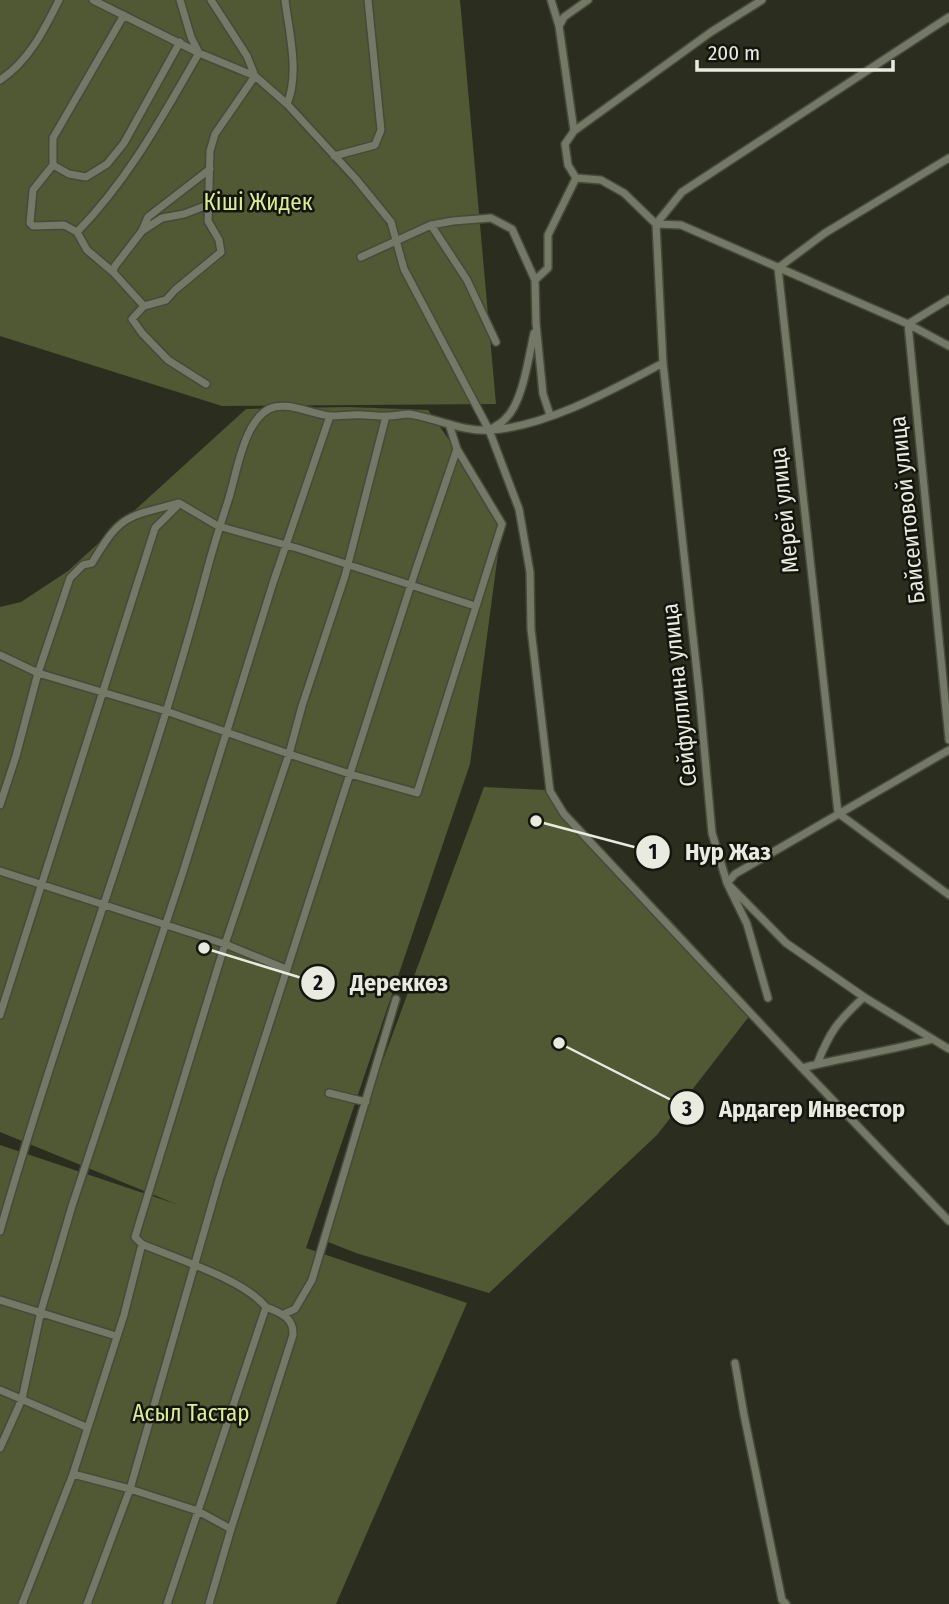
<svg xmlns="http://www.w3.org/2000/svg" width="949" height="1604" font-family="'Fira Sans Condensed',sans-serif">
  <style>
    .green { fill: #515834 }
    .lines { fill: none; stroke-linecap: round; stroke-linejoin: round }
    .minor-casing { stroke: #47493b; stroke-width: 10 }
    .minor { stroke: #747866; stroke-width: 7 }
    .labels { text-anchor: middle; dominant-baseline: central; stroke-width: 5; stroke-linejoin: round; paint-order: stroke }
    .park-label { font-size: 23px; fill: #dcec96; stroke: #14160e }
    .street-label { font-size: 23px; fill: #e9ebe0; stroke: #14160e }
    .leader { fill: none; stroke: #e9ebe0; stroke-width: 2.5 }
    .callout-dot { fill: #e9ebe0; stroke: #14160e; stroke-width: 2.5 }
    .mark-label { font-size: 21px; text-anchor: middle; font-weight: bold; fill: #111 }
    .callout-label { font-size: 24px; text-anchor: middle; font-weight: bold; fill: #e9ebe0; stroke: #14160e; stroke-width: 5; stroke-linejoin: round; paint-order: stroke }
  </style>
  <rect width="100%" height="100%" fill="#2b2e1e"/>
  <!-- green -->
  <path class="green" d="M 0,0 L 460,0 L 496,404 L 222,406 L 0,336 Z
    M 348,407 L 428,410 L 503,516 L 470,764 L 306,1248 L 467,1303 L 336,1604 L 0,1604 L 0,1145 L 176,1204 L 0,1132 L 0,607 L 21,602 L 68,571 L 246,409 Z
    M 484,787 L 546,790 L 675,925 L 754,1010 L 657,1135 L 489,1293 L 356,1253 L 323,1240 L 359,1125 Z"/>
  <g class="lines">
    <defs>
      <path id="minor" d="M 180,0 L 191,37 L 199,53 L 255,76 L 287,104 L 356,179 L 391,222 L 404,269 L 489,430 L 519,509 L 530,572 L 531,629 L 550,791 L 564,814 L 802,1068 L 949,1221
        M 211,0 L 247,56 L 255,76
        M 285,0 C 289,32 300,74 287,104
        M 124,15 L 53,138 L 53,165 L 69,174 L 86,177 L 107,164 L 124,143 L 180,42
        M 949,17 L 682,192 L 656,224 L 681,225 L 908,324 L 949,346
        M 559,26 L 564,17 L 588,0
        M 0,80 C 29,61 44,30 59,0
        M 574,131 L 711,32 L 762,0
        M 334,156 L 375,145 L 381,130 L 368,0
        M 949,158 L 825,233 L 778,268 L 838,813 L 949,895
        M 53,165 L 33,190 L 30,223 L 33,226 L 64,225 L 77,232 L 87,250 L 113,272
        M 576,178 L 601,180 L 624,193 L 656,224 L 663,363 L 699,691 L 712,833 L 727,883 L 786,943 L 864,997 L 949,1049
        M 431,225 L 467,280 L 496,342
        M 142,231 L 148,217 L 210,169
        M 77,232 C 129,179 162,117 199,53 L 93,0
        M 361,257 L 431,225 L 453,221 L 491,218 L 512,229 L 535,280 L 536,323 L 543,394 L 550,415
        M 535,280 L 548,268 L 548,235 L 576,178 L 568,165 L 565,144 L 574,131 L 559,26 L 551,0
        M 949,299 L 908,324 L 949,740
        M 144,306 L 113,272 L 115,266 L 142,231 L 162,218 L 184,214 L 210,204
        M 206,384 L 168,360 L 142,333 L 132,319 L 144,306 L 166,300 L 175,290 L 221,252 L 219,240 L 208,221 L 210,151 L 215,134 L 255,76
        M 386,416 L 345,576 L 302,706 L 289,754 L 350,774 L 417,793 L 502,524 L 457,449 L 449,424
        M 493,428 C 497,425 503,422 506,418 C 523,402 529,355 534,333
        M 0,655 L 38,673 L 70,578 L 83,565 L 92,563 C 121,514 126,517 179,503 L 218,526 L 297,548 L 475,606
        M 0,805 L 16,756 L 38,673 L 166,711 L 289,754 L 225,944 L 286,969
        M 0,871 L 225,944 L 135,1237 L 142,1244 C 177,1259 243,1279 266,1307 L 198,1511 L 231,1529 L 209,1604
        M 768,998 L 747,924 L 727,883 L 735,874 L 949,750
        M 0,1015 L 155,528 L 179,504
        M 817,1064 C 830,1031 838,1021 864,997
        M 802,1068 C 845,1057 890,1051 933,1039
        M 329,1093 L 366,1102
        M 0,1231 C 64,1007 149,789 209,563 C 215,542 221,522 228,501 C 236,477 243,422 269,409 C 287,400 313,415 332,416 C 342,416 353,414 364,415 C 372,415 381,417 389,416 C 396,416 402,414 409,414 C 436,418 463,432 490,430 C 546,427 614,389 663,363
        M 0,1300 L 116,1336
        M 284,1314 L 295,1309 L 312,1280 L 396,999
        M 735,1363 L 744,1415 L 782,1600 L 786,1604
        M 0,1390 L 86,1427
        M 0,1448 L 22,1399 L 41,1311 L 72,1206 L 183,872 L 273,583 L 330,416
        M 73,1474 L 130,1489 L 198,1511 L 167,1604
        M 231,1529 L 293,1335 C 294,1317 280,1313 266,1307
        M 22,1604 L 73,1474 L 124,1315 L 142,1244
        M 87,1604 L 130,1489 L 219,1180 L 416,569 L 457,449"/>
    </defs>
    <!-- minor casing -->
    <use href="#minor" class="minor-casing"/>
    <!-- minor -->
    <use href="#minor" class="minor"/>
  </g>
  <g class="labels">
    <!-- park labels -->
    <g class="park-label">
      <text x="258" y="202">Кіші Жидек</text>
      <text x="191" y="1413">Асыл Тастар</text>
    </g>
    <!-- street labels -->
    <g class="street-label">
      <text transform="translate(784 510) rotate(-96)">Мерей улица</text>
      <text transform="translate(907 510) rotate(-96)">Байсеитовой улица</text>
      <text transform="translate(679 695) rotate(-96)">Сейфуллина улица</text>
    </g>
  </g>
  <!-- callouts -->
  <path class="leader" d="M536 821L653 852M204 948L318 983M559 1043L687 1108"/>
  <g class="callout-dot">
    <circle cx="536" cy="821" r="7"/>
    <circle cx="204" cy="948" r="7"/>
    <circle cx="559" cy="1043" r="7"/>
    <circle cx="653" cy="852" r="18"/>
    <circle cx="318" cy="983" r="18"/>
    <circle cx="687" cy="1108" r="18"/>
  </g>
  <g class="mark-label">
    <text x="653" y="859">1</text>
    <text x="318" y="990">2</text>
    <text x="687" y="1116">3</text>
  </g>
  <g class="callout-label">
    <text x="728" y="860">Нур Жаз</text>
    <text x="399" y="991">Дереккөз</text>
    <text x="812" y="1117">Ардагер Инвестор</text>
  </g>
  <!-- scale -->
  <path d="M697 60v10h196v-10" fill="none" stroke="#e9ebe0" stroke-width="3.5"/>
  <text x="708" y="60" font-size="21" fill="#e9ebe0" stroke="#14160e" stroke-width="5" paint-order="stroke">200 m</text>
</svg>
